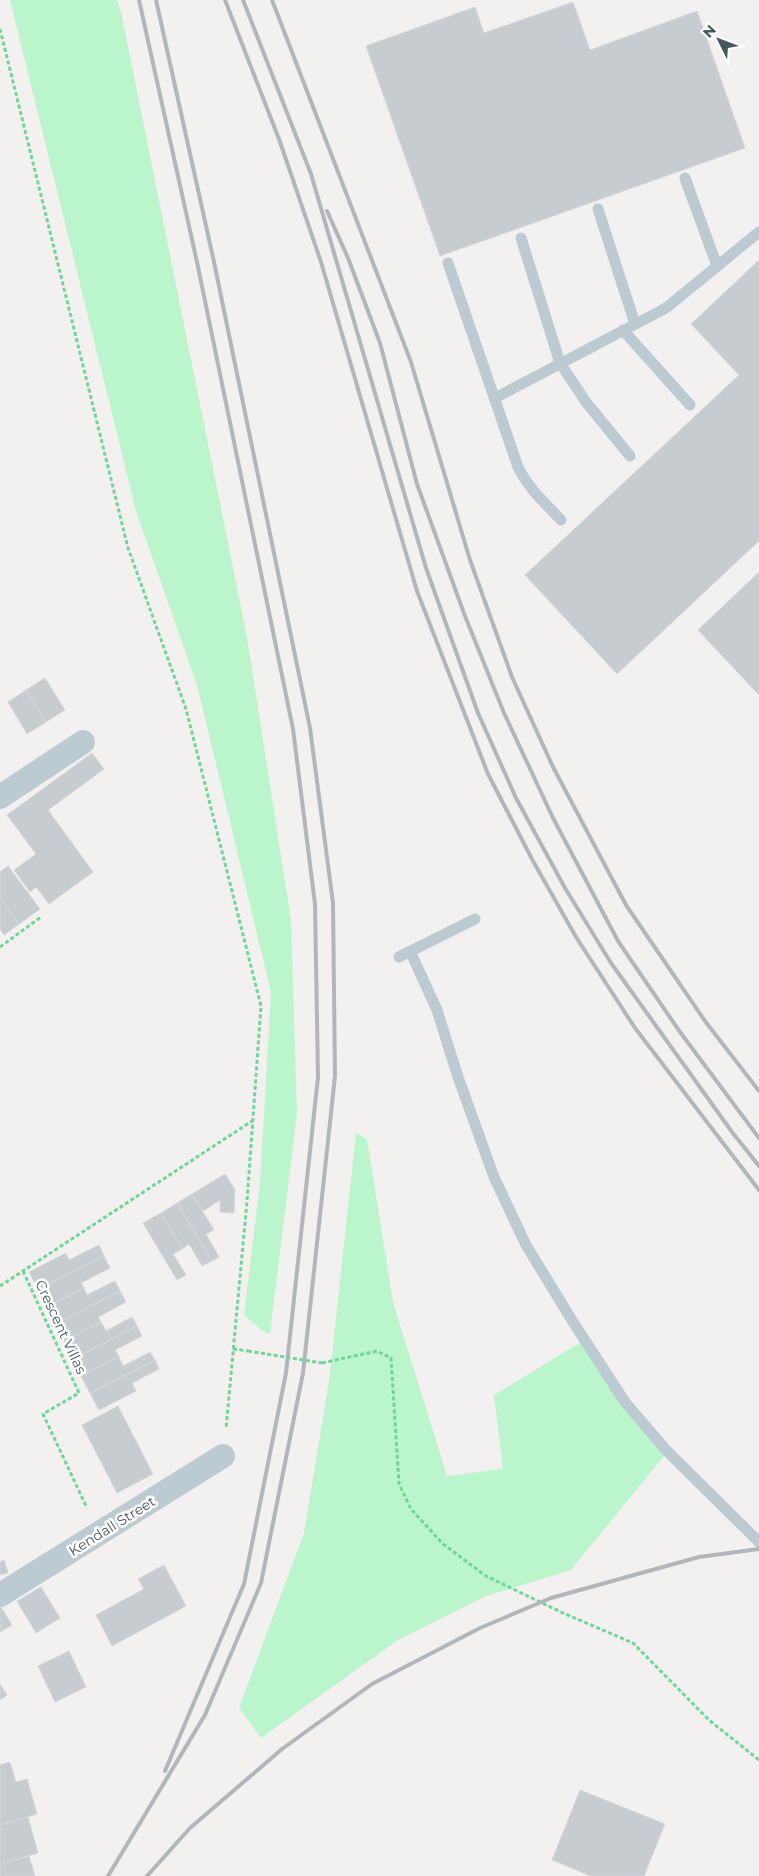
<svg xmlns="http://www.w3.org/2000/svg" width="759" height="1876" font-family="Montserrat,sans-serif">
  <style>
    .green { fill: #bbf5cb }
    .building { fill: #c7ccd0; stroke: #d4d7dc }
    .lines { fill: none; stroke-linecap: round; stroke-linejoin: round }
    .path { stroke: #6ed798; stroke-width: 3; stroke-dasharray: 4 2.5; stroke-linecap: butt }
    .service { stroke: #bccad1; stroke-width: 11 }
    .minor { stroke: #bccad1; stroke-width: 24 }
    .rail { stroke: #b2b6bb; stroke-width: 4 }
    .path-bridge { stroke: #6ed798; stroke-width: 3; stroke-dasharray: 4 2.5; stroke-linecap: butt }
    .labels { text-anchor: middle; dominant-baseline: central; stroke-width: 5; stroke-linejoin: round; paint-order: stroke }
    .street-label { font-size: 14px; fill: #465760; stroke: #fff }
  </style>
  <rect width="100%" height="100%" fill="#f3f0f0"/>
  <!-- green -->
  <path class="green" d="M 10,0 L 117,0 L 121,12 L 247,637 L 291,920 L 297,1113 L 270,1334 L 261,1330 L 244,1315 L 260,1183 L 271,992 L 197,685 L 136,511 Z
    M 356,1133 L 367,1139 L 393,1302 L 447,1476 L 503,1469 L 494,1395 L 581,1342 L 664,1456 L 571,1570 L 486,1596 L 398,1640 L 261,1738 L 239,1708 L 304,1533 L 330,1374 Z"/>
  <!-- building -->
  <path class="building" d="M 573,2 L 590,50 L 697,11 L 745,148 L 440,256 L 366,46 L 475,7 L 484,33 Z
    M 759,260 L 759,541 L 617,674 L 525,575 L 739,375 L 691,324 Z
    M 759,572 L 759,693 L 758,694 L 698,630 Z
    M 45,678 L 65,710 L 46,722 L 26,690 Z
    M 26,690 L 46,722 L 27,734 L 8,702 Z
    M 92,753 L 104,769 L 48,810 L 93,872 L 49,904 L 36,887 L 30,892 L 14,870 L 36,854 L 7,815 Z
    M 8,866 L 40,909 L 19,924 L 0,898 L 0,872 Z
    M 0,898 L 19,924 L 4,935 L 0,929 Z
    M 225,1174 L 235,1190 L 234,1213 L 220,1212 L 220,1200 L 203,1211 L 192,1194 Z
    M 192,1194 L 214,1230 L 206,1234 L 219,1257 L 212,1261 L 177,1203 Z
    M 177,1203 L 212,1261 L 202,1266 L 189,1244 L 182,1249 L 161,1213 Z
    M 161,1213 L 182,1249 L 173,1254 L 186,1275 L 177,1280 L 143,1223 Z
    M 99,1245 L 104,1256 L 38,1289 L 29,1272 L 66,1253 L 69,1260 Z
    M 104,1256 L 110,1268 L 81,1283 L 84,1288 L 47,1307 L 38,1289 Z
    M 115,1281 L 120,1291 L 55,1324 L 47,1307 L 84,1288 L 87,1295 Z
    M 120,1291 L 126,1302 L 98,1317 L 101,1322 L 64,1341 L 55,1324 Z
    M 132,1317 L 137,1326 L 73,1359 L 64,1341 L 101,1322 L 106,1331 Z
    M 137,1326 L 142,1336 L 115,1350 L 119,1357 L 81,1376 L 73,1359 Z
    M 150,1352 L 155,1360 L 90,1393 L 81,1376 L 119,1357 L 123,1366 Z
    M 155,1360 L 159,1369 L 132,1383 L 136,1391 L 99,1410 L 90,1393 Z
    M 118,1406 L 153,1474 L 117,1493 L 82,1425 Z
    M 4,1560 L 8,1573 L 0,1575 L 0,1562 Z
    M 164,1565 L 186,1606 L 112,1646 L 96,1615 L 144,1589 L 138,1579 Z
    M 41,1587 L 60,1618 L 36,1633 L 17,1601 Z
    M 1,1607 L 12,1625 L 0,1632 L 0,1608 Z
    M 69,1651 L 86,1687 L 55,1702 L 38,1666 Z
    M 0,1684 L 7,1695 L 0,1700 Z
    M 10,1762 L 16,1782 L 27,1779 L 37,1814 L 0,1825 L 0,1765 Z
    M 580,1790 L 665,1824 L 644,1876 L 591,1876 L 552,1860 Z
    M 28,1817 L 38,1853 L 0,1864 L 0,1825 Z
    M 29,1856 L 35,1876 L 0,1876 L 0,1864 Z"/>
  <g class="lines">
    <!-- path -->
    <path class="path" d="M 0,29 L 128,548 L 186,709 L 261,1006 L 247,1201 L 226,1429
      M 0,947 L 41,917
      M 23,1271 L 79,1393 L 43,1414 L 87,1508
      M 0,1286 L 252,1121
      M 233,1349 L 248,1351
      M 322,1363 L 377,1351 L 391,1358 L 399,1484 L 411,1509 L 443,1544 L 486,1576 L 563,1613 L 633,1643 L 709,1720 L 759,1760"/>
    <!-- service -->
    <path class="service" d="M 685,178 L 717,266
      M 598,209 L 635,324
      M 521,238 L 560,363 L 586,402 L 630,456
      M 448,263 L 518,467 C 528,488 546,504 561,520
      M 623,330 L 690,405
      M 495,398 L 666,308 L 759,232
      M 410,951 L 437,1010 L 458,1077 L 494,1177 L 526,1245 L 573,1322 L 625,1402 L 667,1451 L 759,1542
      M 399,957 L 475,919"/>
    <!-- minor -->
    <path class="minor" d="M 0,797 L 83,742
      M 0,1595 L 223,1456"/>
    <!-- rail -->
    <path class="rail" d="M 139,0 L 197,262 L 293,729 L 315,904 L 318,1077 L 286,1373 L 244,1584 L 165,1771
      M 225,0 L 279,139 L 321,262 L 417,591 L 488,774 L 533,861 L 576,937 L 635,1028 L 759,1190
      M 243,0 L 311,174 L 426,568 L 478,713 L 516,798 L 565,888 L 611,963 L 732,1132 L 759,1166
      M 272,0 L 411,362 L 470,560 L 512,677 L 553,767 L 626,905 L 705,1021 L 759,1091
      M 327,211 L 348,258 L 380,343 L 417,484 L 465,616 L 504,713 L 553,818 L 618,941 L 680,1032 L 759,1138
      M 108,1876 L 205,1715 L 261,1583 L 303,1373 L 335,1076 L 333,903 L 310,728 L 214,262 L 156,0
      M 147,1876 L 190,1828 L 282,1749 L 372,1684 L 480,1628 L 551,1598 L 699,1557 L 759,1549"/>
    <!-- path-bridge -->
    <path class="path-bridge" d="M 248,1351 L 322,1363"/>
  </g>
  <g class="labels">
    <!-- street labels -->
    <g class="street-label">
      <text transform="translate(61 1327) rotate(65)">Crescent Villas</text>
      <text transform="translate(112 1526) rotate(-32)">Kendall Street</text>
    </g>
  </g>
  <!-- north arrow -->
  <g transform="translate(719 40) rotate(312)" stroke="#ffffff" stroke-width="4" paint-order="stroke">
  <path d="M0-4L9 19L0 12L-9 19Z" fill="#465760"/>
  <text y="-8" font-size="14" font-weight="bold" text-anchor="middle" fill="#465760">N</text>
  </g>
</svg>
